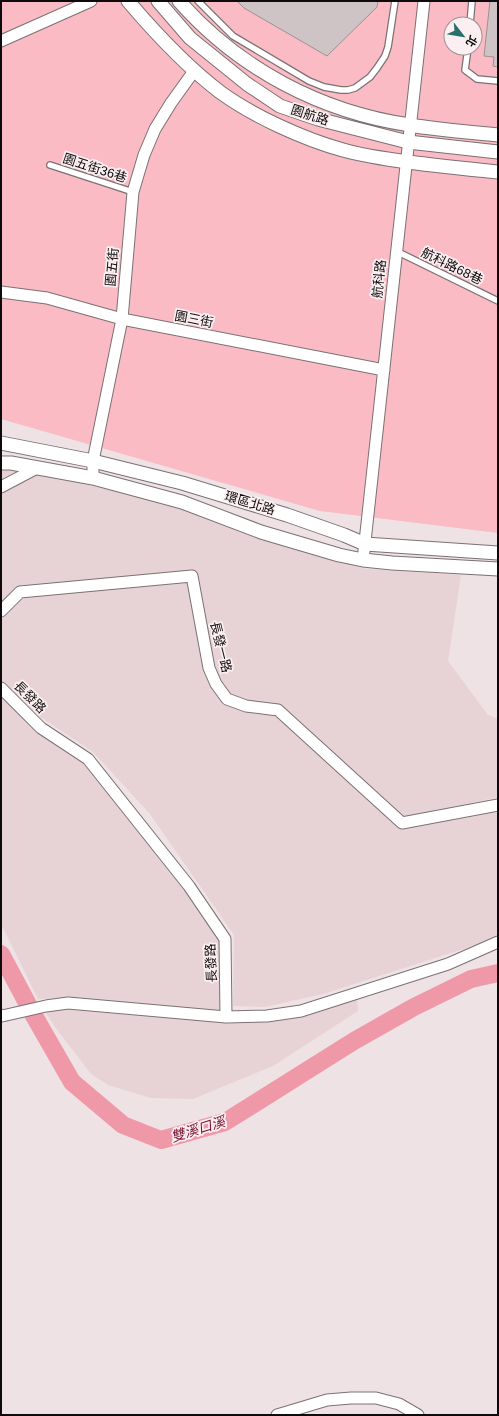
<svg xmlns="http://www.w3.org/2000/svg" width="499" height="1416" font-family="Arial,'Noto Sans TC',sans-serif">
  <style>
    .built { fill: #e7d3d6 }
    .green { fill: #fabbc5; fill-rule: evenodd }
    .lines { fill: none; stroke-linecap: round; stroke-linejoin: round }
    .river { stroke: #ef99a8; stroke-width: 18 }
    .building { fill: #cfc4c5; stroke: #9c9193 }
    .service-casing { stroke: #7b7172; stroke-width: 8 }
    .minor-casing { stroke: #7b7172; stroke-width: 13 }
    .tertiary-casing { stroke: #7b7172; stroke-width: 15 }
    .service { stroke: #fff; stroke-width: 5.5 }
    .minor { stroke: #fff; stroke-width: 11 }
    .tertiary { stroke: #fff; stroke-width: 13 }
    .labels { text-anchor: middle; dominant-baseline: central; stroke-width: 3.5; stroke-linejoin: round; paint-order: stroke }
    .street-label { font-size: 13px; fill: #0e0a0b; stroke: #fbeff1 }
    .water-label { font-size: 14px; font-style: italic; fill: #771334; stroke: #fbeff1 }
  </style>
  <rect width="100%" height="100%" fill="#eee2e4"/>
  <!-- built -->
  <path class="built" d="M 1,469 L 25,469 L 1,484 Z
    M 38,472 L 184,509 L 279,542 L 366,569 L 461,575 L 448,661 L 488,715 L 498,719 L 498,797 L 403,818 L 285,708 L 245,701 L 229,693 L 222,683 L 213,665 L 196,573 L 18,590 L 1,607 L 1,489 Z
    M 187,583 L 203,667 L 221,700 L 242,710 L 277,715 L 403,828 L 498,810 L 498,938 L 323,994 L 265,1007 L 233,1006 L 234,935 L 150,814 L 93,752 L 39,716 L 1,681 L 1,617 L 22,597 Z
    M 1,693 L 38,731 L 86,765 L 180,882 L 220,939 L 221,1012 L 68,998 L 38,999 L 1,924 Z
    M 351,1000 L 357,1000 L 358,1011 L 273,1066 L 193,1099 L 151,1098 L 108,1085 L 91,1074 L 55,1027 L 44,1010 L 65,1008 L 134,1013 L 185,1019 L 231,1022 L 272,1020 L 345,1003 Z"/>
  <!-- green -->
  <path class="green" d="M 1,1 L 498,1 L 498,533 L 320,511 L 1,419 ZM 451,24 L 475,24 L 475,48 L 451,48 Z"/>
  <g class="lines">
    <!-- river -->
    <path class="river" d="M 1,954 L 33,1014 L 72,1082 L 123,1125 L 161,1140 L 225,1122 L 354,1041 L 414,1007 L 471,979 L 498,973"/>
  </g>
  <!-- building -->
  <path class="building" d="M 237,1 L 378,1 L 377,7 L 327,56 L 244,8 Z
    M 490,1 L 498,1 L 498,67 L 493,66 L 494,57 L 484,56 Z"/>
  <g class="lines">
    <defs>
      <path id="service" d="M 198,1 L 233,36 L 309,81 L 324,87 L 341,90 L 348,90 L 355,88 L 370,77 L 377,68 L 385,56 L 388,47 L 395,1
        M 470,24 L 472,1
        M 468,48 L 465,70 L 477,79 L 498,81
        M 50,165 L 133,192
        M 396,251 L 498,301"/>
      <path id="minor" d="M 1,41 L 91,1
        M 1,292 L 47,298 L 122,319 L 384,370
        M 93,478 L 93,461 L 122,319 L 133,192 L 144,155 L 155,129 L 171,103 L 194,71
        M 1,487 L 37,468
        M 363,560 L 424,1
        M 1,611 L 20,592 L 192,576 L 209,668 L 216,684 L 227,699 L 246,706 L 278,710 L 402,823 L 498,805
        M 1,688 L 41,728 L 88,759 L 189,886 L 225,939 L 226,1017
        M 1,1015 L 2,1016 L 46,1006 L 68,1003 L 226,1017 L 267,1016 L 301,1011 L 448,964 L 498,942
        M 277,1415 L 327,1400 L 351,1398 L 376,1398 L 399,1404 L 418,1415"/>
      <path id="tertiary" d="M 128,1 C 156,34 186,66 220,92 C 253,116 303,139 343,150 C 364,156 386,159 408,162 C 438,166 468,169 498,172
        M 158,1 L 190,38 L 247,84 L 280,106 L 318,119 L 408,142 L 498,152
        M 179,1 C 239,69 321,112 410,125 C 439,130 469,132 498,135
        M 1,443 L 93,461 L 182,483 L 287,515 L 344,535 L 365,544 L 498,553
        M 1,463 L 11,463 L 93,478 L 182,502 L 261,532 L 339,555 L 363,560 L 392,563 L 498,569"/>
    </defs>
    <!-- service casing -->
    <use href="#service" class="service-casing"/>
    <!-- minor casing -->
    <use href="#minor" class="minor-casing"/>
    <!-- tertiary casing -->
    <use href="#tertiary" class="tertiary-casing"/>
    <!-- service -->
    <use href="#service" class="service"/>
    <!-- minor -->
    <use href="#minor" class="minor"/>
    <!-- tertiary -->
    <use href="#tertiary" class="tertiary"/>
  </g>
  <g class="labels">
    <!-- street labels -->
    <g class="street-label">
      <text transform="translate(310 115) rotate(18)">園航路</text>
      <text transform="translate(95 168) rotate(18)">園五街36巷</text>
      <text transform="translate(452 266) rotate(26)">航科路68巷</text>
      <text transform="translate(112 267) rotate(-85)">園五街</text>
      <text transform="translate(379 279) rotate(-84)">航科路</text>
      <text transform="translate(194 319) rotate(11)">園三街</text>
      <text transform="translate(250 503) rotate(17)">環區北路</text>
      <text transform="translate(221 647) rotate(76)">長發一路</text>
      <text transform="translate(30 697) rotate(45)">長發路</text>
      <text transform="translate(211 963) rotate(-93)">長發路</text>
    </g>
    <!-- water labels -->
    <g class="water-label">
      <text transform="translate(198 1129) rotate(-17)">雙溪口溪</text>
    </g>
  </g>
  <!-- border -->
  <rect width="499" height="1416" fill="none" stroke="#0e0a0b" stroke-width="4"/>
  <!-- north arrow -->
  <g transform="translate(463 36) rotate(121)"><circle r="19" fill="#fbeff1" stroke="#9c9395"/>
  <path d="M0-3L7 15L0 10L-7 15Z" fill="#27706b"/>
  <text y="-6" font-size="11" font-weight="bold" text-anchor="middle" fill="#0e0a0b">北</text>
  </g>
</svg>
